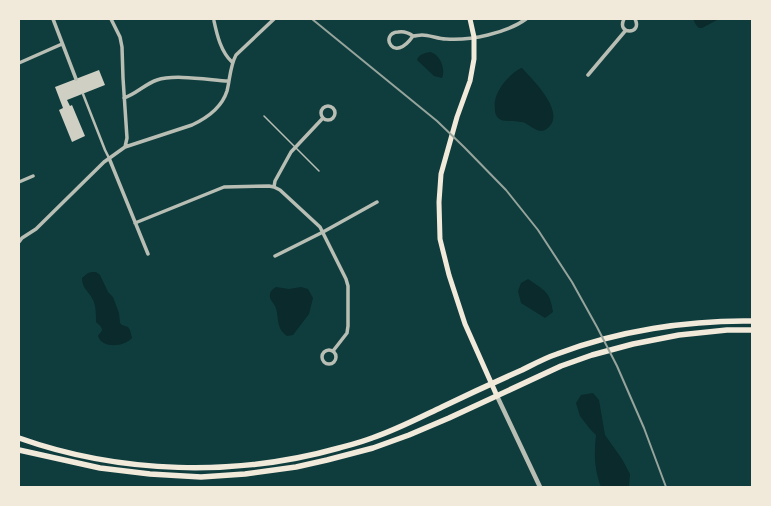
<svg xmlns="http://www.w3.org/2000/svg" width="771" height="506" font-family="'PT Sans Narrow',sans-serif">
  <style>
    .water { fill: #0a2a2b }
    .building { fill: #cfcfc3 }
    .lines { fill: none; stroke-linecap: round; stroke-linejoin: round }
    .service { stroke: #b8beb3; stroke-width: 1.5 }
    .pedestrian { stroke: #b8beb3; stroke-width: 2.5 }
    .minor { stroke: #b8beb3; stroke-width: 3.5 }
    .tertiary { stroke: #b8beb3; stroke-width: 4.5 }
    .secondary { stroke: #f1e9da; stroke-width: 5 }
    .primary { stroke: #f1e9da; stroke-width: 5.5 }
    .rail { stroke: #97a49c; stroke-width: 2 }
  </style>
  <rect width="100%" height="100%" fill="#0f3d3e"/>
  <!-- water -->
  <path class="water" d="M 693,19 L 719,19 L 702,28 L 699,28 L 696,25 Z
    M 430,52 C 440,54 446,69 442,78 L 434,76 L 417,60 C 419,54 425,53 430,52 Z
    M 521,68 L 522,68 C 533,80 565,111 549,127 C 540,136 533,127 525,123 C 518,120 503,123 498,118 C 496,116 495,113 495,110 C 495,107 494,103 495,101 C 497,88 510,74 521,68 Z
    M 92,272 L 96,272 L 100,275 L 108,292 L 113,297 L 119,313 L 120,323 L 122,325 L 128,327 L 130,330 L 132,338 C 124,347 102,349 98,336 C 99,334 100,333 101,332 C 104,328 99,325 96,322 C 96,316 96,305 93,300 C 89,291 82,289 82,278 L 88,273 Z
    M 528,279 C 545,291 550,291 553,312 L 545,318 L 521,303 L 518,291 L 521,283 Z
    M 276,287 L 289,289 L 301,287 L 308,289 L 313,298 L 309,314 L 293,335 L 287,336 C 283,333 280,330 279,325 C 277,319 278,312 275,306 C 273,302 269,299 270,295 C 270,291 273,289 276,287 Z
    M 593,393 L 599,400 L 605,435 L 622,459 L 630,474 L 629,487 L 601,487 C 594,469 594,453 596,435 L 590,429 L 580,416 L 576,403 L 581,395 Z"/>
  <!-- building -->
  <path class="building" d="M 99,70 L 105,85 L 67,100 L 70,106 L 72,105 L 85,136 L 72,142 L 59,110 L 63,108 L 55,87 Z"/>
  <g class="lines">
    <!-- service -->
    <path class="service" d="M 264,116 L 319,171"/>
    <!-- pedestrian -->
    <path class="pedestrian" d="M 83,94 L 105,150 L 109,158"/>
    <!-- minor -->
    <path class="minor" d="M 53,19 L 76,79
      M 111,19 L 120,37 L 122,47 L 123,78 L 127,138 L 125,147
      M 624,19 C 616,35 643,35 635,19
      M 214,21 C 217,35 221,52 232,62
      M 413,36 C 393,65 379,33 398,32 C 404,31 409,33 413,36 C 416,36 419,35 422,35 C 430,35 438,39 446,39 C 470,41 507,33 526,19
      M 19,63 L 62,44
      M 588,75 L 626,30
      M 124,98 C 136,94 145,84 157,80 C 174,74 210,80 228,81
      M321 113a7 7 0 1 1 14 0a7 7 0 1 1-14 0Z
      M 109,158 L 148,254
      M 19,182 L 33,176
      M 274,187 L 275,181 L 291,152 L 323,118
      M 135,223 L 224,187 L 269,186 L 274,187 L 280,190 L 320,227 L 346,279 L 348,286 L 348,326 L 347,333 L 333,351
      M 19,242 L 22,238 L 36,229 L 104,162 L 125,147 L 192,125 C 207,118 222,107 227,91 C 230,79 230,66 236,55 L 274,19
      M 275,256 L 323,232 L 377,202
      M322 357a7 7 0 1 1 14 0a7 7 0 1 1-14 0Z"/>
    <!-- tertiary -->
    <path class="tertiary" d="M 497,396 L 540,487"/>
    <!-- secondary -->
    <path class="secondary" d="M 470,19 L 474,37 L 474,59 L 470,81 L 457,117 L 441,174 L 439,202 L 440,239 L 449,275 L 465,324 L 497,396"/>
    <!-- primary -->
    <path class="primary" d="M 19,438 C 120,474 236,477 339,448 C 350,445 362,442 372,438 C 396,430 419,418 442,407 C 469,394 495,382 522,370 C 534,364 545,358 557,354 C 617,331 688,320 752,321
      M 19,450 L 100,468 L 150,474 L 201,477 L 245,474 L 296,467 L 327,460 L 373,448 L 409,435 L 449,418 L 561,366 L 592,355 L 633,344 L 679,335 L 727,330 L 752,330"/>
    <!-- rail -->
    <path class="rail" d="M 312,19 L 437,121 L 464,147 L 506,190 L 538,230 L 572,282 L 597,327 L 617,366 L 644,428 L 666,487"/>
  </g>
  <!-- border -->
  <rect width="771" height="506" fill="none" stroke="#f1e9da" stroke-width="40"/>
</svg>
